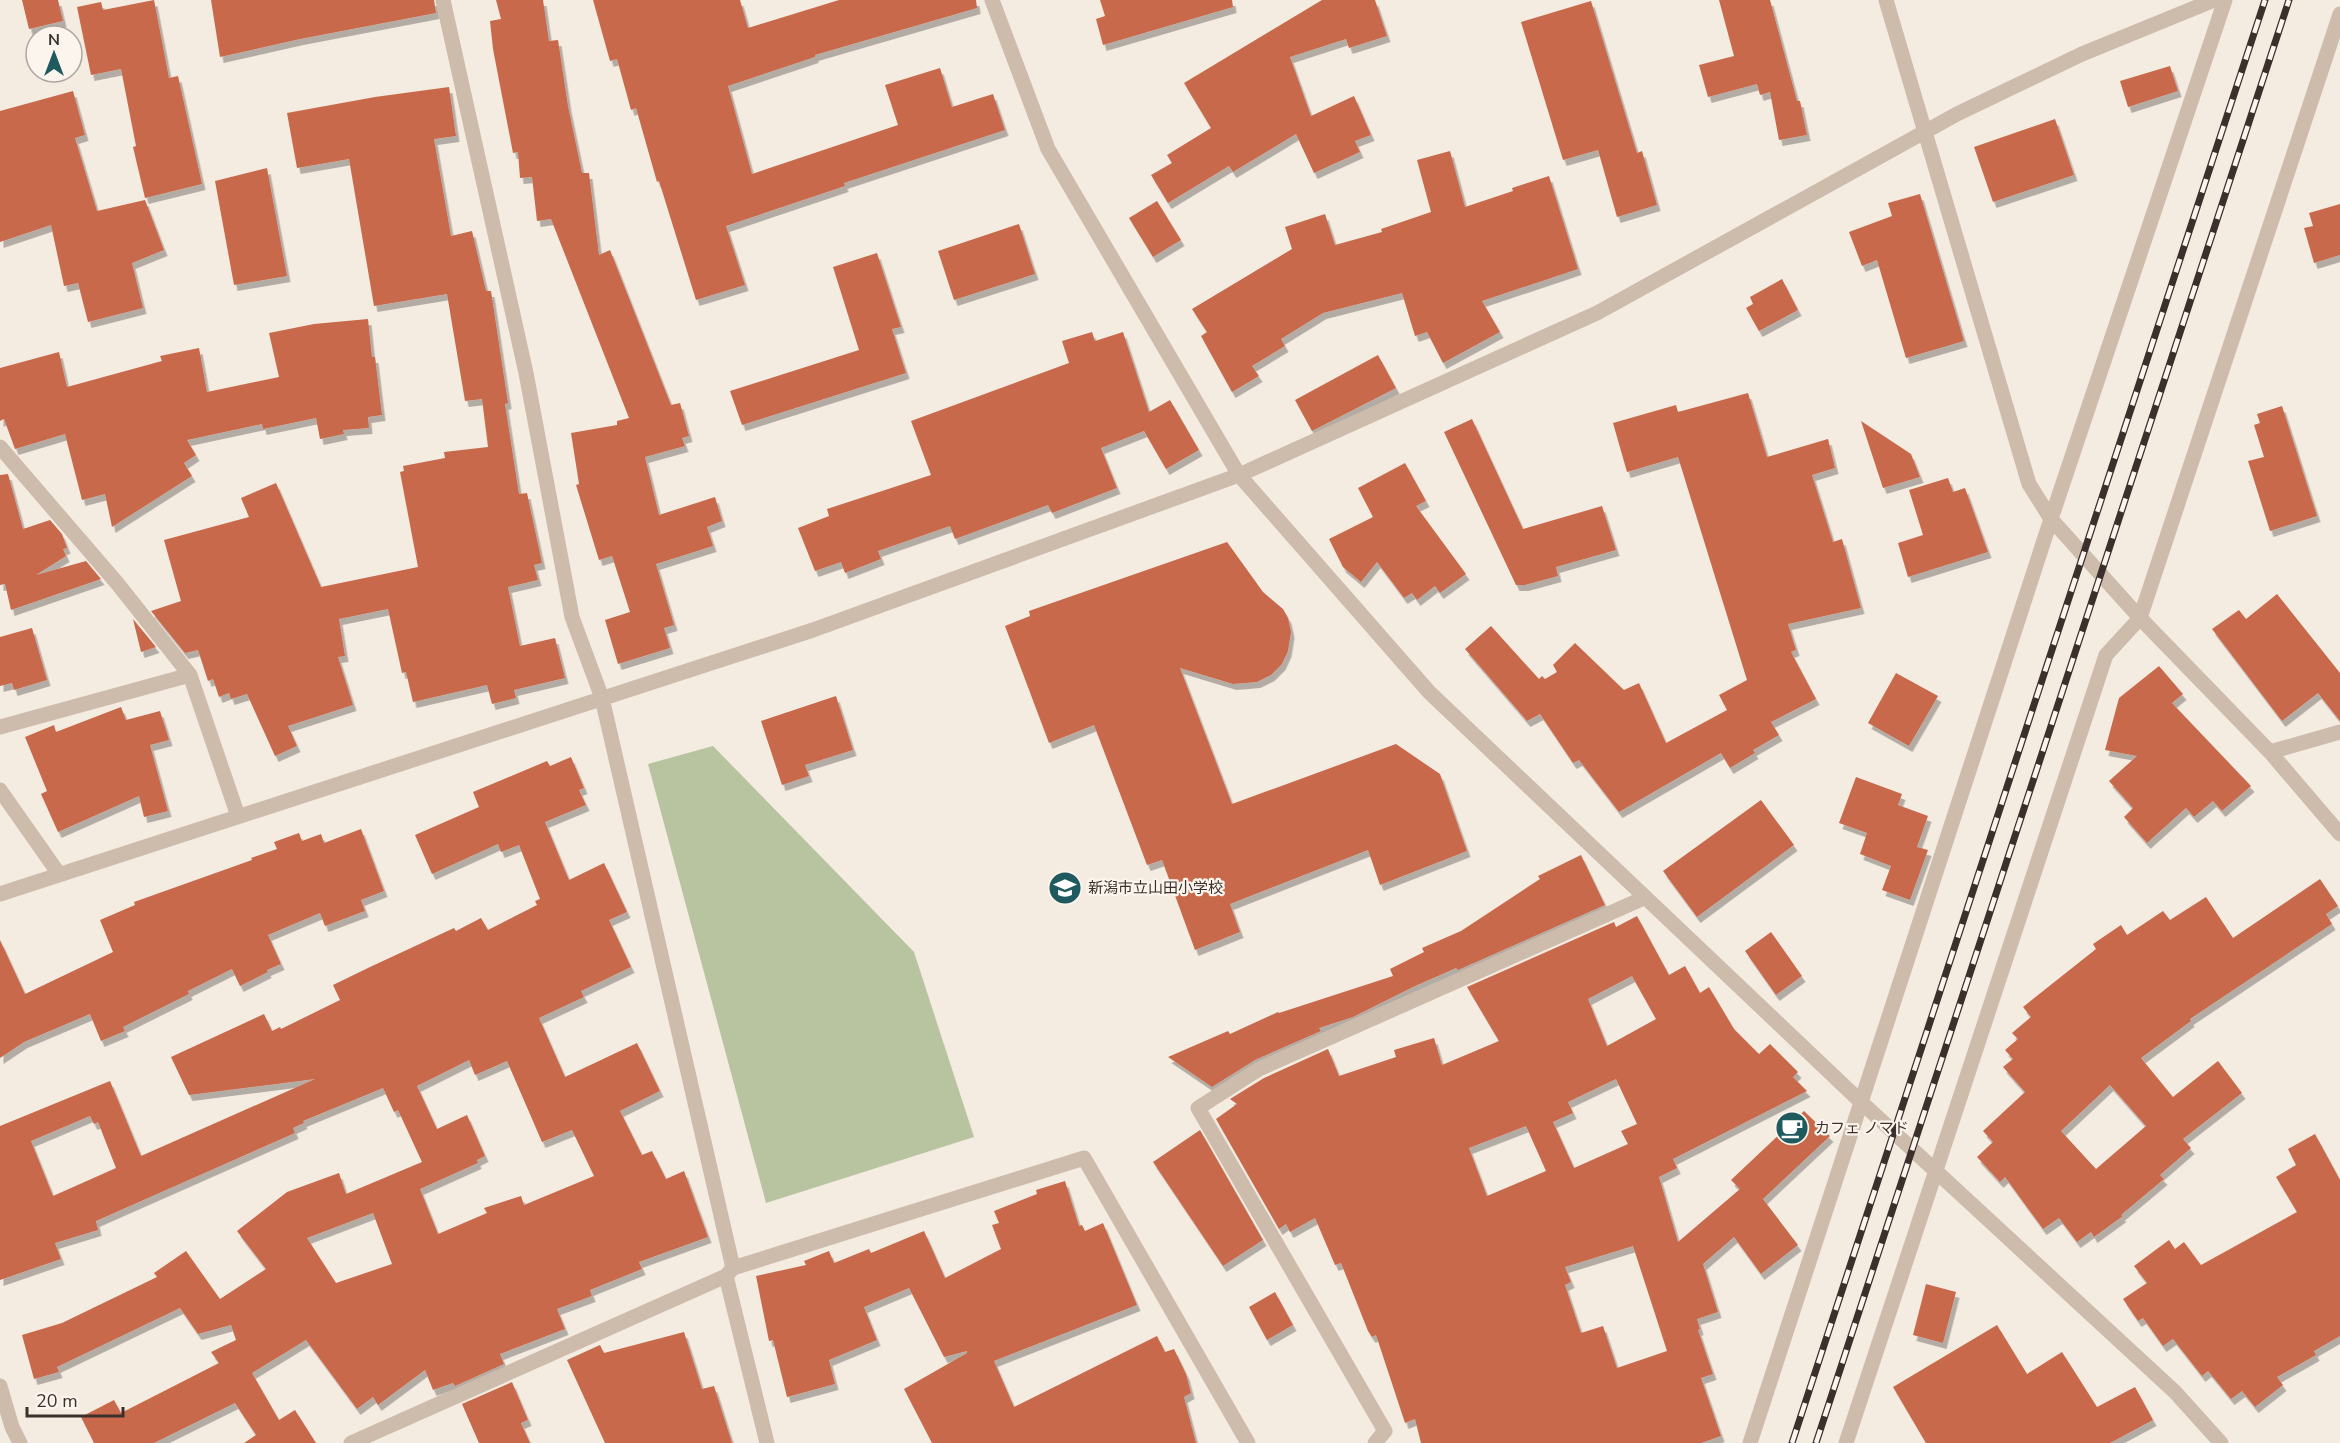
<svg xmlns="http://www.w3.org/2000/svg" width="2340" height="1443" font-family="'Nunito Sans','Noto Sans JP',sans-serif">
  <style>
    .green { fill: #b8c4a0 }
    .building { fill: #c8694b; fill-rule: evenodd; filter: url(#shadow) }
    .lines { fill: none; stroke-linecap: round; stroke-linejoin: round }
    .minor { stroke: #cdbbac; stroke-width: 15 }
    .rail-casing { stroke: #3b302b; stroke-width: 7 }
    .rail { stroke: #fbf5ee; stroke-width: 4.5; stroke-dasharray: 14; stroke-linecap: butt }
    .labels { text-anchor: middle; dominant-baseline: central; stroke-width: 4.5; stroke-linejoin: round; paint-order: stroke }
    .poi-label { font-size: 15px; fill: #3b302b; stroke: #fbf5ee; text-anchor: start }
  </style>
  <defs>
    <filter id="shadow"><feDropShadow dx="3.5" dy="6" stdDeviation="0" flood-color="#0004"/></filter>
  </defs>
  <rect width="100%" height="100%" fill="#f4ebe1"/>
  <!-- green -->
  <path class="green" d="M 713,746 L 914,952 L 974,1137 L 766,1203 L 648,764 Z"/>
  <!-- building -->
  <path class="building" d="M 22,0 L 58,0 L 63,21 L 29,29 Z
    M 154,0 L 169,78 L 178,76 L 202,184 L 145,198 L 133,147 L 136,146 L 121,69 L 91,75 L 77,7 L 101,2 L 103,10 Z
    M 211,0 L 434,0 L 436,13 L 300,39 L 220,57 Z
    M 496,0 L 543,0 L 549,41 L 558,40 L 568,106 L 582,173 L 589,173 L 599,255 L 610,250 L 671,405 L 680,403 L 689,436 L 682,438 L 685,446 L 645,457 L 659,515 L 715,497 L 722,521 L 707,527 L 713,546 L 656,564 L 674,625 L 664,628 L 670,648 L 618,664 L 605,620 L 630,612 L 612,556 L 599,560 L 576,485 L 579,484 L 571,433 L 617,425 L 617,421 L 629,418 L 551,219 L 537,221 L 532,177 L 520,178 L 518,152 L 513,153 L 493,49 L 490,21 L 501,19 Z
    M 593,0 L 740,0 L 748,28 L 839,0 L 976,0 L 977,8 L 815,55 L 815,57 L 728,86 L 752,174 L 898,125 L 885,85 L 940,68 L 952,107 L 993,94 L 1005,130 L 844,183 L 845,186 L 726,226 L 745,285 L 696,300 L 659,181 L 657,182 L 636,108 L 631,110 L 617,59 L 610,61 Z
    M 1100,0 L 1232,0 L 1233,7 L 1103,45 L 1096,19 L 1105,16 Z
    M 1322,0 L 1375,0 L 1387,36 L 1349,48 L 1346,39 L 1290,57 L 1311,116 L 1354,96 L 1371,135 L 1355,141 L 1360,152 L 1314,173 L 1296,134 L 1233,172 L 1229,166 L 1168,203 L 1151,175 L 1172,163 L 1167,155 L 1211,128 L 1184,83 Z
    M 1719,0 L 1770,0 L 1797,101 L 1800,101 L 1807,135 L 1779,140 L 1770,92 L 1760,95 L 1757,84 L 1708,97 L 1699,65 L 1734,56 Z
    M 1591,1 L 1637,153 L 1642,151 L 1657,205 L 1617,217 L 1598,150 L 1563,160 L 1521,22 Z
    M 2170,66 L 2178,91 L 2128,107 L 2120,81 Z
    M 449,87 L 456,136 L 434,139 L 451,236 L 472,231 L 486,291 L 491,291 L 508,403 L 505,404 L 519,494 L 527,493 L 542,563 L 534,565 L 538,580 L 508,587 L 520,646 L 555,638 L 565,678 L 514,690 L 516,698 L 492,704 L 487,685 L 413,702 L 406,672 L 402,673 L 388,609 L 339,619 L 345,656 L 338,657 L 353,705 L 288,726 L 297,746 L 275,756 L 247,694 L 231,699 L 229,693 L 219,697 L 213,679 L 208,681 L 198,650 L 185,653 L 151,611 L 181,601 L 164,540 L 249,517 L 241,498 L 276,483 L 321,587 L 418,567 L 400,472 L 404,471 L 403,466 L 445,458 L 444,452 L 488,447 L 482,399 L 465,401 L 447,294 L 374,306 L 349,159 L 297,168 L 287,113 L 375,97 Z
    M 73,91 L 85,135 L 75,138 L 97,211 L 145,200 L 164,250 L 132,263 L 143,308 L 88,322 L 78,283 L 64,286 L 51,225 L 0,242 L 0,111 Z
    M 2055,119 L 2074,175 L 1993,202 L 1974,147 Z
    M 1450,151 L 1465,207 L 1513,191 L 1512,188 L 1549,176 L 1578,269 L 1482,301 L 1500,332 L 1443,363 L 1427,332 L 1415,336 L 1402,293 L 1323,313 L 1281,339 L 1285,346 L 1252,366 L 1259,376 L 1232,392 L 1201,336 L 1207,332 L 1192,309 L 1292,249 L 1285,227 L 1325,214 L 1335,245 L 1382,232 L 1381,229 L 1431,212 L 1417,160 Z
    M 267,168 L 287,276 L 234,285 L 215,181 Z
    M 1920,194 L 1964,341 L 1906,358 L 1877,260 L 1862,266 L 1849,232 L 1892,216 L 1888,203 Z
    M 1157,201 L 1181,240 L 1153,257 L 1129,218 Z
    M 2340,204 L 2340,255 L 2314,263 L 2304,228 L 2313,226 L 2309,213 Z
    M 1019,224 L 1035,274 L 954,300 L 938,251 Z
    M 877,253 L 901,327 L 892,329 L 906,373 L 742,425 L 730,391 L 859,350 L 833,267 Z
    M 1782,279 L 1798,310 L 1759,331 L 1746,308 L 1753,304 L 1750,297 Z
    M 368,319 L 372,357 L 375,357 L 382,415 L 368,417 L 369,428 L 343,430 L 344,434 L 320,439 L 316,418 L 263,429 L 262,424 L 187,440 L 196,455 L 184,463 L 192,476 L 112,527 L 105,494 L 82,500 L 65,434 L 15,449 L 4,419 L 0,421 L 0,368 L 59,352 L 67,387 L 162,361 L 160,356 L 199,348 L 207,392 L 279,377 L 269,333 L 314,324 Z
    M 1092,332 L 1095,341 L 1123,332 L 1149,412 L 1170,400 L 1199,450 L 1166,469 L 1144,431 L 1101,448 L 1117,488 L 1052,513 L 1048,505 L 955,539 L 950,526 L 878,551 L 881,559 L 845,573 L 841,562 L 815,571 L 798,528 L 829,516 L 827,509 L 931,475 L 911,421 L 1069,363 L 1062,341 Z
    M 1378,355 L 1396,388 L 1312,431 L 1295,400 Z
    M 1748,393 L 1767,457 L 1828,439 L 1835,468 L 1812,475 L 1833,542 L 1842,539 L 1861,608 L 1788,624 L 1796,650 L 1791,652 L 1816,699 L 1771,722 L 1779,735 L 1753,750 L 1755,753 L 1730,768 L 1721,753 L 1619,812 L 1579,760 L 1573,763 L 1540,714 L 1527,721 L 1465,649 L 1491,626 L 1539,679 L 1542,676 L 1545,679 L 1557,672 L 1553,665 L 1575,643 L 1624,690 L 1639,683 L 1666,743 L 1727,710 L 1719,695 L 1747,680 L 1678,457 L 1627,472 L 1613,423 L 1676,405 L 1678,412 Z
    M 2282,406 L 2317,516 L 2270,531 L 2248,461 L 2264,457 L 2254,425 L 2260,423 L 2257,414 Z
    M 1472,419 L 1523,529 L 1602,506 L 1616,550 L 1556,567 L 1558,576 L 1525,585 L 1516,585 L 1444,432 Z
    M 1861,421 L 1911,454 L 1920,477 L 1883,488 Z
    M 1405,463 L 1426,501 L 1416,506 L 1466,574 L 1440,593 L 1435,586 L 1417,600 L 1412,593 L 1404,598 L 1377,562 L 1361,582 L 1343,567 L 1329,539 L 1373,517 L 1358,488 Z
    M 8,474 L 23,529 L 50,520 L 62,534 L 67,548 L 63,549 L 66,556 L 36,575 L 86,561 L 101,579 L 11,610 L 5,584 L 0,585 L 0,475 Z
    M 1948,478 L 1953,492 L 1965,488 L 1988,552 L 1908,577 L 1898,543 L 1923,535 L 1909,490 Z
    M 1227,542 L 1263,592 L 1283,609 L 1288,618 L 1291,632 L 1288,651 L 1282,664 L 1271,675 L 1257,682 L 1233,684 L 1180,668 L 1232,804 L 1396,744 L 1440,774 L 1467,851 L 1380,885 L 1368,850 L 1230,904 L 1240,932 L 1195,950 L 1162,860 L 1147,865 L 1094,725 L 1049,743 L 1005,626 L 1030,616 L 1029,611 Z
    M 2277,594 L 2340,673 L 2340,721 L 2318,693 L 2282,721 L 2212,629 L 2239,610 L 2246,619 Z
    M 133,619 L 156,647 L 141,652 Z
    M 32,628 L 47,680 L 14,690 L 12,683 L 0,686 L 0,637 Z
    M 2159,666 L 2183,694 L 2172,703 L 2251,786 L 2222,811 L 2213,801 L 2194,817 L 2186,808 L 2147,843 L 2124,817 L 2133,808 L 2109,781 L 2137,756 L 2105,750 L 2119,698 Z
    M 1896,673 L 1938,696 L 1909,746 L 1868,723 Z
    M 836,696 L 853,750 L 805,765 L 809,776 L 782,785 L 761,721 Z
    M 121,707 L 126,720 L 160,711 L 169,740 L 150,745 L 168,811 L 144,817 L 139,796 L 58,832 L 41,794 L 47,791 L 25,737 L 54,725 L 56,732 Z
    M 571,757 L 584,788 L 579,790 L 586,805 L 545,822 L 569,880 L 604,863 L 627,912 L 609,920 L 631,967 L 581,991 L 584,997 L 539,1018 L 565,1077 L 637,1043 L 660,1091 L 620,1111 L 642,1155 L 652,1151 L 666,1179 L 684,1171 L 708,1237 L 639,1262 L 642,1269 L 590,1290 L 592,1296 L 557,1309 L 565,1329 L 500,1354 L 504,1364 L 455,1386 L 453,1383 L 433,1390 L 425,1370 L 378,1405 L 373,1397 L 357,1409 L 306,1340 L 252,1373 L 279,1420 L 295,1410 L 316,1443 L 244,1443 L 256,1435 L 235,1403 L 154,1443 L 94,1443 L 81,1417 L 114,1400 L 121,1413 L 219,1363 L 211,1352 L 236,1340 L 231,1325 L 198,1334 L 180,1308 L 57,1367 L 59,1372 L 34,1379 L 22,1335 L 62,1323 L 157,1277 L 154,1273 L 186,1251 L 220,1299 L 266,1269 L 237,1231 L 287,1192 L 339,1173 L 346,1194 L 422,1162 L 398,1110 L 394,1112 L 383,1088 L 303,1121 L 304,1123 L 293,1128 L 295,1133 L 96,1221 L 98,1230 L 55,1243 L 61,1259 L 0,1280 L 0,1126 L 110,1081 L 141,1156 L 315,1079 L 189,1095 L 171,1057 L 264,1014 L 272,1031 L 280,1027 L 281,1029 L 340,1000 L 333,985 L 370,967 L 454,928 L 456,931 L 481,918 L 488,930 L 537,905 L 535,901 L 540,899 L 519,845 L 501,852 L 498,844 L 432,874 L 415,835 L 479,807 L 473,792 L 547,761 L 550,766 ZM 469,1060 L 475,1075 L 507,1061 L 542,1142 L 572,1130 L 594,1176 L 524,1205 L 521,1196 L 484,1208 L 487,1213 L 438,1234 L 420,1189 L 478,1163 L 477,1160 L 485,1156 L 467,1115 L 437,1129 L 417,1086 ZM 90,1116 L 94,1124 L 98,1122 L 116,1168 L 53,1196 L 31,1141 ZM 373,1213 L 392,1264 L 336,1283 L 307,1238 Z
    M 1856,777 L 1902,794 L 1898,805 L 1928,816 L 1917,847 L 1928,850 L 1910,900 L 1882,890 L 1891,866 L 1860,854 L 1867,833 L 1839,823 Z
    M 1761,800 L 1794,845 L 1697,917 L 1663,871 Z
    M 361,829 L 384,891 L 361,900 L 365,911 L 325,926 L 320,913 L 268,935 L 281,964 L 267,970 L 268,972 L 240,986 L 232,969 L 188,991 L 189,994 L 123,1027 L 125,1031 L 101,1041 L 90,1014 L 24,1042 L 0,1058 L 0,940 L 25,994 L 113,952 L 100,920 L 135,905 L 134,902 L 252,860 L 251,858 L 277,849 L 274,842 L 299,833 L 302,841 L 321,834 L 324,843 Z
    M 1581,855 L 1605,905 L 1458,970 L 1456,968 L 1413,987 L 1353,1017 L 1319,1028 L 1321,1031 L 1255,1060 L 1212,1087 L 1168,1057 L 1228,1031 L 1230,1034 L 1278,1012 L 1279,1013 L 1393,976 L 1390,969 L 1424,952 L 1422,948 L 1461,931 L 1540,879 L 1538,876 Z
    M 2320,879 L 2338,906 L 2326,914 L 2332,924 L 2190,1019 L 2191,1021 L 2141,1058 L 2173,1097 L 2218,1061 L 2242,1093 L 2183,1139 L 2191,1148 L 2160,1175 L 2164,1179 L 2121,1215 L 2123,1216 L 2094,1237 L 2091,1232 L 2077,1242 L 2059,1218 L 2043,1229 L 2005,1177 L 2000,1182 L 1977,1157 L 1993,1142 L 1983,1131 L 2025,1092 L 2003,1067 L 2013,1059 L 2005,1050 L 2018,1039 L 2012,1033 L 2031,1017 L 2023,1007 L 2096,949 L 2093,944 L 2121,925 L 2127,935 L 2163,911 L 2170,920 L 2206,897 L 2233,938 ZM 2110,1085 L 2146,1126 L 2096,1169 L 2061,1131 Z
    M 1637,916 L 1669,975 L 1685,966 L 1700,993 L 1709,987 L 1734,1029 L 1759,1054 L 1770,1044 L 1798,1072 L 1793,1077 L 1807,1091 L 1673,1159 L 1677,1168 L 1659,1177 L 1678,1242 L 1740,1189 L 1731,1180 L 1804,1111 L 1830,1136 L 1763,1199 L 1798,1245 L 1761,1274 L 1734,1237 L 1703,1264 L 1718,1312 L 1697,1319 L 1700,1329 L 1698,1330 L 1713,1374 L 1701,1378 L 1721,1436 L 1701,1443 L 1421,1443 L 1415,1419 L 1405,1423 L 1376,1335 L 1372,1337 L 1368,1331 L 1341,1263 L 1335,1265 L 1315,1218 L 1290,1232 L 1286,1224 L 1279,1229 L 1216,1119 L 1237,1104 L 1230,1099 L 1264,1078 L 1328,1049 L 1339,1076 L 1396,1057 L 1394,1050 L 1434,1038 L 1442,1065 L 1499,1041 L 1467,987 L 1614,922 L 1616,927 ZM 1632,976 L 1656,1019 L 1607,1046 L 1588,999 ZM 1616,1079 L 1637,1124 L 1621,1131 L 1628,1144 L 1574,1168 L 1553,1122 L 1573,1113 L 1568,1102 ZM 1526,1126 L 1546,1171 L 1487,1196 L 1469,1148 ZM 1633,1246 L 1667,1351 L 1617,1368 L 1603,1326 L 1581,1333 L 1565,1285 L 1571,1282 L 1565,1267 Z
    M 1771,932 L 1802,976 L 1776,995 L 1745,951 Z
    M 1200,1130 L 1263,1240 L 1223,1266 L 1153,1162 Z
    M 2315,1134 L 2340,1180 L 2340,1336 L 2314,1351 L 2316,1355 L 2277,1377 L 2283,1385 L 2255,1407 L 2242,1391 L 2231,1399 L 2208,1371 L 2202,1376 L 2173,1339 L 2163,1346 L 2143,1318 L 2138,1321 L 2123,1299 L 2147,1283 L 2134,1266 L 2169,1240 L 2175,1249 L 2184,1242 L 2201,1265 L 2297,1212 L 2276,1177 L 2296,1165 L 2288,1149 Z
    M 1065,1181 L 1079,1226 L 1082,1225 L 1085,1231 L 1103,1223 L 1137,1305 L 994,1361 L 1014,1407 L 1157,1336 L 1165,1352 L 1174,1349 L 1186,1374 L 1191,1393 L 1184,1397 L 1196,1443 L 932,1443 L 904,1389 L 967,1353 L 967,1351 L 944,1357 L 909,1288 L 864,1307 L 877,1340 L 829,1360 L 835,1384 L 787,1397 L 773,1340 L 769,1341 L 756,1276 L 806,1265 L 804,1261 L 829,1251 L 834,1263 L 869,1249 L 871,1253 L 924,1231 L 945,1278 L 1001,1249 L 992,1225 L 999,1223 L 994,1211 L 1037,1194 L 1036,1190 Z
    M 1926,1284 L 1956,1292 L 1943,1343 L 1913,1335 Z
    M 1275,1292 L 1293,1325 L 1267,1340 L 1249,1307 Z
    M 1997,1325 L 2027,1374 L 2062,1352 L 2097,1407 L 2135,1387 L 2153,1420 L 2110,1443 L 1926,1443 L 1893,1387 Z
    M 684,1332 L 702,1389 L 714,1386 L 732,1443 L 605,1443 L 567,1360 L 600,1345 L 604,1353 Z
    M 512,1382 L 528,1420 L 521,1423 L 530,1443 L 479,1443 L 462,1404 Z"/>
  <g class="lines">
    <!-- minor -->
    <path class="minor" d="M 443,0 L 526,373 L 572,617 L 602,698 L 733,1268
      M 992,0 L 1048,149 L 1239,475 L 1429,692 L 1861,1102 L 2175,1392 L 2221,1443
      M 2340,14 L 2140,618 L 2270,752 L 2340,834
      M 0,447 L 117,583 L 190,675 L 238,816
      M 0,727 L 190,675
      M 2270,752 L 2340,732
      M 0,790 L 59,874
      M 0,894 L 813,630 L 1239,475 L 1597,313 L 1957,114 L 2082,54 L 2214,0
      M 726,1276 L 767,1443
      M 0,1386 L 12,1427 L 20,1443
      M 351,1443 L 726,1276 L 733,1268 L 1084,1158 L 1248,1443
      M 1375,1443 L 1385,1431 L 1198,1108 L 1259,1069 L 1644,898
      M 1750,1443 L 2051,519 L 2225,0
      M 1846,1443 L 2106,655 L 2140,618 L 2051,519 L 2029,484 L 1886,0"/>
    <defs>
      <path id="rail" d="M 1792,1443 L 2265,0
        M 1816,1443 L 2289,0"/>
    </defs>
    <!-- rail casing -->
    <use href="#rail" class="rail-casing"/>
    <!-- rail -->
    <use href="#rail" class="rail"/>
  </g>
  <!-- icons -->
  <defs>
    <symbol id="school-disc" viewBox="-11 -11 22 22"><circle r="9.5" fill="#1f5a5e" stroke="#fbf5ee"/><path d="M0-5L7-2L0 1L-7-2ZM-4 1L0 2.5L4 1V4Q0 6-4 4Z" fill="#fff"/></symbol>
    <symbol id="cafe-disc" viewBox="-11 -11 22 22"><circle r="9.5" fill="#1f5a5e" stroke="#fbf5ee"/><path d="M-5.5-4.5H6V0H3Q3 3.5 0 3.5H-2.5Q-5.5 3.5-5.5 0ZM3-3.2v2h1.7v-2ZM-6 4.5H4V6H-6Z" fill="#fff"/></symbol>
  </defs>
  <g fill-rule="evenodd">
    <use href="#school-disc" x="1046" y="869" width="38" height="38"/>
    <use href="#cafe-disc" x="1773" y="1109" width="38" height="38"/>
  </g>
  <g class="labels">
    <!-- poi labels -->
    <g class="poi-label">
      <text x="1088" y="888">新潟市立山田小学校</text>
      <text x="1815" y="1128">カフェ ノマド</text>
    </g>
  </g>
  <!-- north arrow -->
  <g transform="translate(54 54)"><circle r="28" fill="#fbf5ee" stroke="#aea6a0" stroke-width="1.5"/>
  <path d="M0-4.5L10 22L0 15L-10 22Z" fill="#1f5a5e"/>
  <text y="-9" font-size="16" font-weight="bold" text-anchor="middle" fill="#3b302b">N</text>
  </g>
  <!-- scale -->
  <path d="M27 1407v9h96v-9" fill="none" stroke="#3b302b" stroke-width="3"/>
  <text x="36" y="1407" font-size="18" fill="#3b302b" stroke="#fbf5ee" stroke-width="4.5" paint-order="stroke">20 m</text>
</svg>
